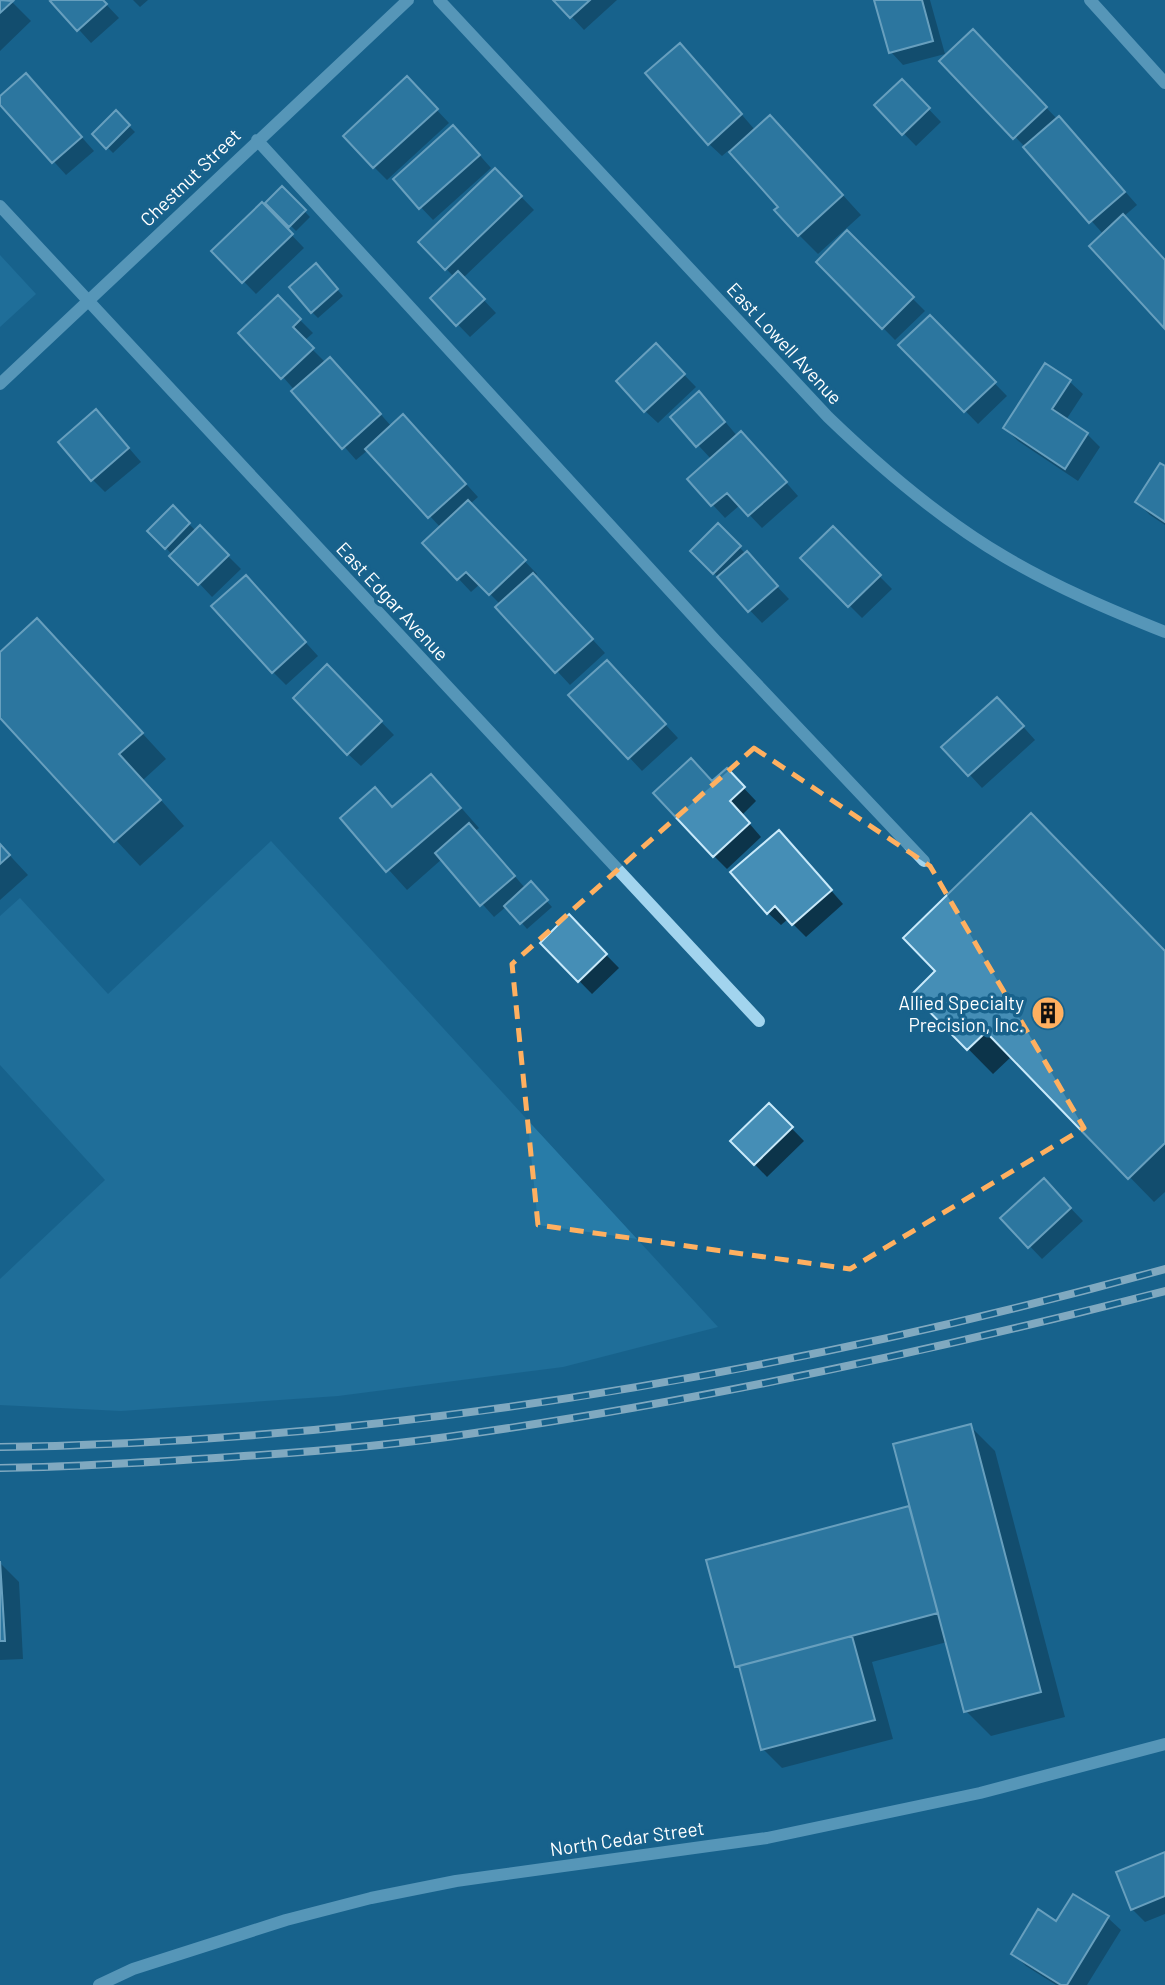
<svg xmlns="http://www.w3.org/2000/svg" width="1165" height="1985" font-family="Barlow,sans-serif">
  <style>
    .green { fill: #287ca8 }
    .shadow { fill: #0007 }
    .building { fill: #458eb6; stroke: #c8e9fa; stroke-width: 2 }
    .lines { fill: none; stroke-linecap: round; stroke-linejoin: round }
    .minor { stroke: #a2d4ee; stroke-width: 12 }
    .rail-casing { stroke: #fff; stroke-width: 8 }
    .rail { stroke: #18628c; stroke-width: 5; stroke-dasharray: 16; stroke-linecap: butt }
    .marked { fill: none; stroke: #ffb060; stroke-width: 5; stroke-dasharray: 14 9; stroke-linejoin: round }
    .labels { text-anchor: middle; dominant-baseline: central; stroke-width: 7; stroke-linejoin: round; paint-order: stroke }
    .street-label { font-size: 19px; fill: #fff; stroke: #18628c }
    .poi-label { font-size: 19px; fill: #fff; stroke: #18628c; text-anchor: end }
  </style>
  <rect width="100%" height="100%" fill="#18628c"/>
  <!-- green -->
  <path class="green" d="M 0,255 L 36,294 L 0,327 Z
    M 271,841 L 718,1327 L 563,1367 L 338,1396 L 121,1411 L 0,1405 L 0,1279 L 105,1180 L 0,1065 L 0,916 L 20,898 L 108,994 Z"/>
  <!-- shadow -->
  <path class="shadow" d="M 0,0 L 10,0 L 31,21 L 0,51 Z
    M 55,0 L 102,0 L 119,18 L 91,43 L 53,1 Z
    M 133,0 L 148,0 L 140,7 Z
    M 556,0 L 617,0 L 584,30 Z
    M 876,0 L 930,0 L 945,54 L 903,65 L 891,52 Z
    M 986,44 L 1058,120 L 1072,131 L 1137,205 L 1123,217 L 1165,260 L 1165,327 L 1092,246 L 1104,235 L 1028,150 L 941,61 Z
    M 693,58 L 755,130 L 789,136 L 861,215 L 818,254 L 799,235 L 781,207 L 729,150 L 722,156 L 709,144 Z
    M 902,81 L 941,122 L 916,146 L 876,105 Z
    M 38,88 L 94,151 L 66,175 L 0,102 L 0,98 Z
    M 420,92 L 449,123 L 387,180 L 374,167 Z
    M 116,113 L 135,132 L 113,153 L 94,134 Z
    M 466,140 L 491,168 L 433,220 L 395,180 Z
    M 495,170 L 534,210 L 463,278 L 496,313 L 470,337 L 432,298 L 454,277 L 420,242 Z
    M 282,188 L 310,217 L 296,231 L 268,203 Z
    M 262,204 L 304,248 L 256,294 L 214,251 Z
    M 847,233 L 925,311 L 895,340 L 818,262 Z
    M 321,272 L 343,296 L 318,318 L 312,312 Z
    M 278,298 L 313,333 L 304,341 L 326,363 L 343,372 L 392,427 L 416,429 L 478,497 L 470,504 L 537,574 L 535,577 L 605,653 L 570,685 L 498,607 L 501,605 L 480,584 L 471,592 L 425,543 L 441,528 L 368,450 L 356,460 L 283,377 Z
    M 930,317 L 1007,396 L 978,424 L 901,345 Z
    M 656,346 L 696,387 L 658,423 L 645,411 Z
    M 1070,382 L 1083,394 L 1066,420 L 1087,434 L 1100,447 L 1078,481 L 1018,441 L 1005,428 Z
    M 712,406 L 738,437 L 754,446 L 798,496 L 762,528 L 740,505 L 725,518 L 689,479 L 712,460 L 672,417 Z
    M 108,424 L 141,462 L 105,492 L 93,480 Z
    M 1165,468 L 1165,525 L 1150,515 L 1137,502 Z
    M 173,508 L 196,531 L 200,528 L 241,569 L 212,597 L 150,531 Z
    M 718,525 L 789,599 L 762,623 L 693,551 Z
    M 833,529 L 892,589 L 862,618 L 802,558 Z
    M 258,590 L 318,656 L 286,685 L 273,672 Z
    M 62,646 L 166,759 L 143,780 L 184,826 L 140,866 L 0,715 L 0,655 Z
    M 327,666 L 394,735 L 361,766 L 348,754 Z
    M 619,675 L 678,738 L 642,771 L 571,695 Z
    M 1010,712 L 1035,740 L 982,788 L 944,747 Z
    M 713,783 L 739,783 L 756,801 L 742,815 L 761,837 L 727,869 L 714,856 Z
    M 450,795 L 479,828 L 475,831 L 526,889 L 531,884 L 552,907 L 527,929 L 507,906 L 494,917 L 442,859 L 407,890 L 342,818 Z
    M 0,845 L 28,875 L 0,900 Z
    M 791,845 L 843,904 L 806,937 L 788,919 L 781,925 L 768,913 Z
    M 569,917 L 619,968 L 592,994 L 542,943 Z
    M 1165,953 L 1165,1192 L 1154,1202 L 1012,1056 L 993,1074 L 914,994 Z
    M 769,1105 L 804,1141 L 767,1177 L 732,1141 Z
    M 1056,1193 L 1083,1221 L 1042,1259 L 1003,1218 Z
    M 970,1426 L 995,1451 L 1065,1717 L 991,1736 L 966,1711 L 947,1642 L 872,1662 L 893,1739 L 782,1768 L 763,1749 L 743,1672 L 736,1666 L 708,1561 L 911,1507 Z
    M 0,1563 L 19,1582 L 23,1659 L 0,1660 Z
    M 1165,1854 L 1165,1914 L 1145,1922 L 1132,1909 Z
    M 1108,1918 L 1121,1930 L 1087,1985 L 1056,1985 L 1026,1966 L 1013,1953 Z"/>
  <!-- building -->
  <path class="building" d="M 0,0 L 13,1 L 0,13 Z
    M 52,0 L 103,0 L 107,4 L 77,31 L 50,1 Z
    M 553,0 L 590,0 L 570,18 Z
    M 874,0 L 922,0 L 933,41 L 889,53 Z
    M 973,29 L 1047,107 L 1013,139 L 939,61 Z
    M 680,43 L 742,114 L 708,145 L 645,73 Z
    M 26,73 L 82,137 L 52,163 L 0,105 L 0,96 Z
    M 407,76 L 438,109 L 373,168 L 343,136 Z
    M 902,79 L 930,108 L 902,135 L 874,105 Z
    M 116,110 L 130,125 L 106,149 L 92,134 Z
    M 770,115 L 843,195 L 798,236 L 774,210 L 778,207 L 729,152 Z
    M 1059,116 L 1125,192 L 1089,223 L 1023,147 Z
    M 453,125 L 480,155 L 419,209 L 393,179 Z
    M 495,168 L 522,196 L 445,270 L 418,242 Z
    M 282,186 L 306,210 L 289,227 L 265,203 Z
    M 262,202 L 293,234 L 242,283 L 211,251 Z
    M 1123,214 L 1165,260 L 1164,328 L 1089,246 Z
    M 847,230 L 914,297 L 882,329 L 816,262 Z
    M 316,263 L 338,289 L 311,313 L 289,287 Z
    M 458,271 L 485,299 L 456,326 L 430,298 Z
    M 278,295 L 301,319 L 293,327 L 314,348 L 281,379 L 238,333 Z
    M 930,315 L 996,382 L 964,412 L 898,345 Z
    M 656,343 L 685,374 L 644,412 L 616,381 Z
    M 330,357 L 381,414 L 342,449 L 291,391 Z
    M 1045,363 L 1071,380 L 1052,409 L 1088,433 L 1065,469 L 1003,428 Z
    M 699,391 L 725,422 L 696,447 L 670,417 Z
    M 96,409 L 129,448 L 91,481 L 58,442 Z
    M 403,414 L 466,484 L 428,518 L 365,449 Z
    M 741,431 L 787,482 L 748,516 L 727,493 L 711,506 L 687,479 Z
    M 1160,463 L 1165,466 L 1165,522 L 1135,502 Z
    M 468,500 L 526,560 L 489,595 L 466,572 L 457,580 L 422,543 Z
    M 173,505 L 190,523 L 165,549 L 147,531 Z
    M 718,523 L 741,546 L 713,574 L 690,551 Z
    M 200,525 L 229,555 L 198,585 L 169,556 Z
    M 833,526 L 881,575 L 848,607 L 800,558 Z
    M 747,551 L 778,586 L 748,612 L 717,577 Z
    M 533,573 L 593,639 L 555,673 L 495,607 Z
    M 246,575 L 306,642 L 272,673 L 211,606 Z
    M 37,618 L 143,733 L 119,754 L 161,800 L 114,842 L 0,718 L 0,652 Z
    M 607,660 L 666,724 L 628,759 L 568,695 Z
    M 327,664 L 382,721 L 347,755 L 293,698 Z
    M 997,697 L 1024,726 L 968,776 L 941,747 Z
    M 691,758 L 712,781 L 727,768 L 745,787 L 730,801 L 750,823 L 713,857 L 653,793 Z
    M 431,774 L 461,808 L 386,872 L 340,818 L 375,787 L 392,807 Z
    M 1031,813 L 1165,951 L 1165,1143 L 1128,1179 L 986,1032 L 967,1050 L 912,994 L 935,971 L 903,938 Z
    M 469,823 L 515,876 L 480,906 L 435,853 Z
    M 779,830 L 832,890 L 792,925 L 775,906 L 767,914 L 730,872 Z
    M 0,844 L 10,855 L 0,864 Z
    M 531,881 L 548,900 L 520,924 L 504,906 Z
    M 569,914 L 607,954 L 578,982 L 540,943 Z
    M 769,1103 L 793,1127 L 754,1165 L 730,1141 Z
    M 1044,1178 L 1071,1208 L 1028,1248 L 1000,1218 Z
    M 971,1424 L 1041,1692 L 964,1712 L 893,1444 Z
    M 909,1506 L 938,1613 L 735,1667 L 706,1560 Z
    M 0,1561 L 5,1641 L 0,1641 Z
    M 852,1636 L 875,1720 L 761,1750 L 739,1666 Z
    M 1165,1852 L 1165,1896 L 1131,1910 L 1116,1872 Z
    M 1073,1894 L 1109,1916 L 1067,1985 L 1061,1985 L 1011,1954 L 1038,1909 L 1056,1921 Z"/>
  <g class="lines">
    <!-- minor -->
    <path class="minor" d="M 439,0 L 828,417 C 882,469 940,519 1005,557 C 1056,587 1110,610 1165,632
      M 1090,0 L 1165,83
      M 257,140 L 716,641 L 924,861
      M 0,206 L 759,1021
      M 0,384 L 408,0
      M 99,1985 L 133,1969 L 286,1920 L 371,1898 L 456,1881 L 767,1838 L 980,1793 L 1165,1744"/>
    <defs>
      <path id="rail" d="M 0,1447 C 394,1442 786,1373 1165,1269
        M 0,1468 C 77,1467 154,1462 231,1457 C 310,1452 389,1446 468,1434 C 703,1401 935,1350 1165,1291"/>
    </defs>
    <!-- rail casing -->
    <use href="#rail" class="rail-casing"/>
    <!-- rail -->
    <use href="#rail" class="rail"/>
  </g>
  <!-- marked area -->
  <path d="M0 0H1165V1985H0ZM 754,748 L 930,866 L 1084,1128 L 850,1269 L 538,1225 L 512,964 Z" fill="#18628c" fill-opacity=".55" fill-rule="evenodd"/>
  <path class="marked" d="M 754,748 L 930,866 L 1084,1128 L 850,1269 L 538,1225 L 512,964 Z"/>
  <!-- icons -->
  <defs>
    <symbol id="building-disc" viewBox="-11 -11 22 22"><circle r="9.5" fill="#ffb060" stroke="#18628c"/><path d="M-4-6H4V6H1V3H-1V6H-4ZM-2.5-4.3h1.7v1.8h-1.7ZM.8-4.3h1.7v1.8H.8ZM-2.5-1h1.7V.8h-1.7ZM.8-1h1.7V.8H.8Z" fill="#111"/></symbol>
  </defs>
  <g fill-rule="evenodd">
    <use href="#building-disc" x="1029" y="994" width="38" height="38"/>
  </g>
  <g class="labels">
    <!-- street labels -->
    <g class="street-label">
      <text transform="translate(190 177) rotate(-44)">Chestnut Street</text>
      <text transform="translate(785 343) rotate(47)">East Lowell Avenue</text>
      <text transform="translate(393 601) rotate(47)">East Edgar Avenue</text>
      <text transform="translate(627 1838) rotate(-8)">North Cedar Street</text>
    </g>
    <!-- poi labels -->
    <g class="poi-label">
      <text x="1024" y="1002">Allied Specialty<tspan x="1024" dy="22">Precision, Inc.</tspan></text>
    </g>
  </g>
</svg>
